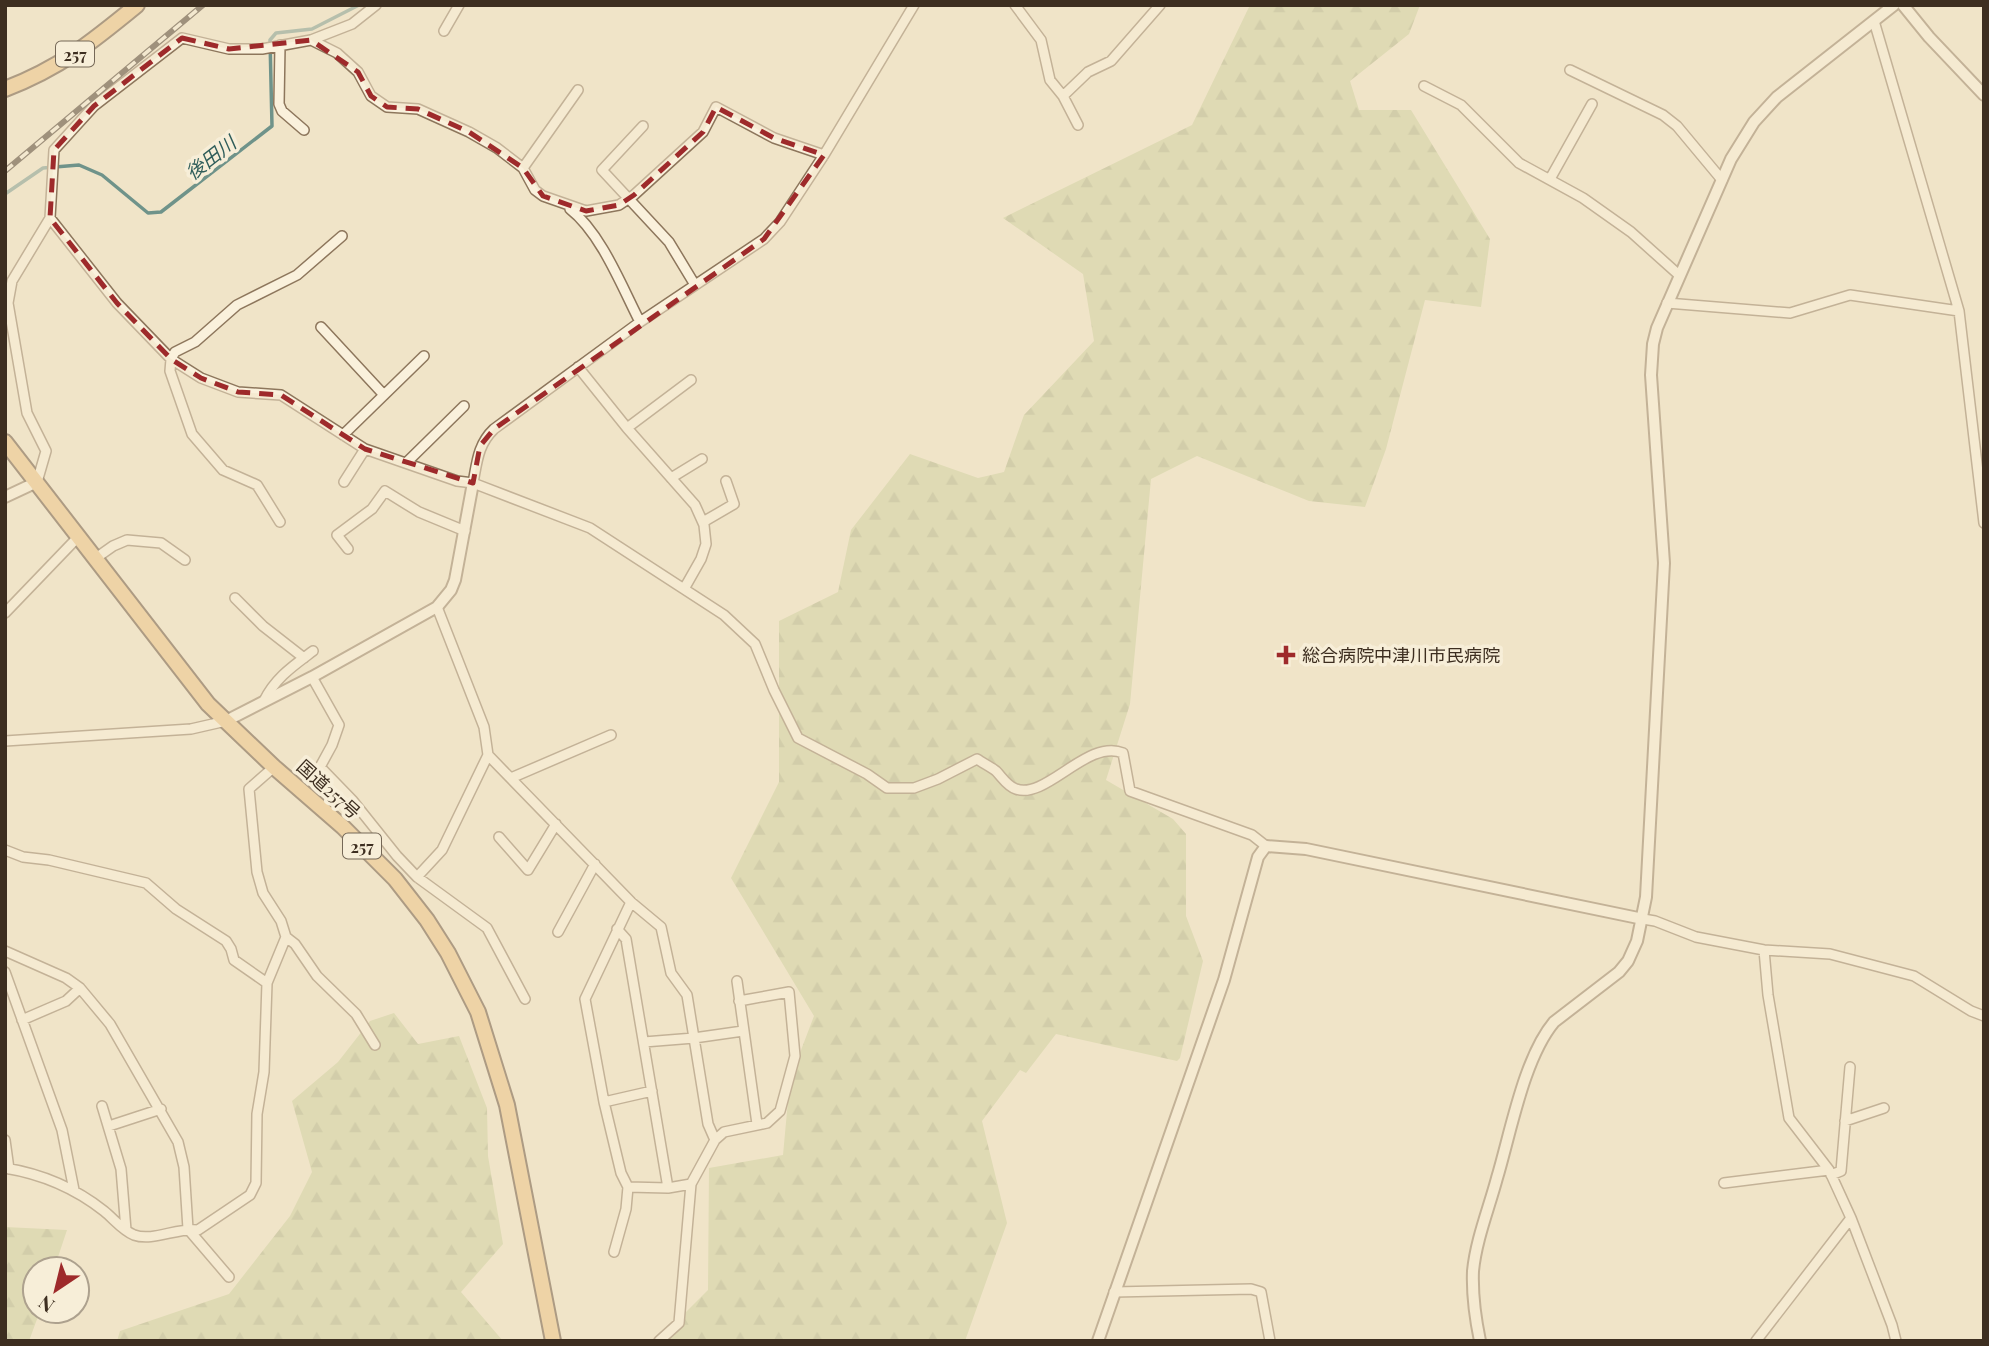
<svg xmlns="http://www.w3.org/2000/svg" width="1989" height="1346" font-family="'Playfair Display','Noto Sans JP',serif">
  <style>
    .forest { fill: url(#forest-firs) }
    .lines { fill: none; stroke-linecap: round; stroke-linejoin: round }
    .stream { stroke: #6f938a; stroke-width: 3.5 }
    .minor-casing { stroke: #8d765c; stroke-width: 12 }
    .tertiary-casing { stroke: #8d765c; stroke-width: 14 }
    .trunk-casing { stroke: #5b4430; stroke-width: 18 }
    .minor { stroke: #faf1dc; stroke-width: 9 }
    .tertiary { stroke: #faf1dc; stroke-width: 10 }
    .trunk { stroke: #eabe7c; stroke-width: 14 }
    .rail-casing { stroke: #3d2e20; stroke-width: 6 }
    .rail { stroke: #f7eed8; stroke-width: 3.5; stroke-dasharray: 10; stroke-linecap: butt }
    .marked { fill: none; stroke: #9e2a2b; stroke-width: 5; stroke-dasharray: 14 9; stroke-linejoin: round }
    .poi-dot { fill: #9e2a2b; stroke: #f7eed8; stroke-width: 2.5 }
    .labels { text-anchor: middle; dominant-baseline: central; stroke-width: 7; stroke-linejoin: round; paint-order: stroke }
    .shield { fill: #f7eed8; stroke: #756857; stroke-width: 2 }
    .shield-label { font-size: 16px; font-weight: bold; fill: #3d2e20 }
    .poi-label { font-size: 18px; fill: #3d2e20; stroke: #f7eed8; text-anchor: start }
    .street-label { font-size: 18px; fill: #3d2e20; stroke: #f7eed8 }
    .water-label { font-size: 19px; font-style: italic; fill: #2f5d5a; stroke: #f7eed8 }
  </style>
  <defs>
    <pattern id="forest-firs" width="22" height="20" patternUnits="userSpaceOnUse" patternTransform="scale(1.75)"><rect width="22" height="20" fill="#c9cf9b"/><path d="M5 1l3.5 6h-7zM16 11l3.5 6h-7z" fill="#aeb285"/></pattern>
  </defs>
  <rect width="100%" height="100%" fill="#f0e4c8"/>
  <!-- forest -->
  <path class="forest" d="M 1250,5 L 1420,5 L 1409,34 L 1350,81 L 1359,110 L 1411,110 L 1490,239 L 1481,307 L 1425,300 L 1386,449 L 1365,507 L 1309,501 L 1197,456 L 1151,479 L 1130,704 L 1106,780 L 1173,819 L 1186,834 L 1186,916 L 1203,961 L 1180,1058 L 1177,1061 L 1056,1034 L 1026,1073 L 1020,1070 L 982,1121 L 1007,1223 L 965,1341 L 661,1341 L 662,1336 L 708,1290 L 709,1168 L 783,1155 L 790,1079 L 814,1016 L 731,878 L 779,782 L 779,621 L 838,592 L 851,530 L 910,454 L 978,478 L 1004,472 L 1024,415 L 1094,341 L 1083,274 L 1003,218 L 1192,125 Z
    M 394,1013 L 418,1044 L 459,1036 L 487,1108 L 488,1156 L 503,1244 L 461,1292 L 503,1341 L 117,1341 L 120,1331 L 229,1294 L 290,1216 L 312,1172 L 292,1101 L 338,1062 L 370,1021 Z
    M 5,1227 L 67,1230 L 54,1269 L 35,1269 L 35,1311 L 40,1311 L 29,1341 L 5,1341 Z"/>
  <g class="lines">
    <!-- stream -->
    <path class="stream" d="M 5,194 L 43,168 L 79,165 L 102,175 L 148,213 L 161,212 L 272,126 L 270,40 L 276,33 L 312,29 L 359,5"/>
    <defs>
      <path id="minor" d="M 1015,5 L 1041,40 L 1050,80 L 1063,96 L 1078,125
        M 1874,21 L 1959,311 L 1984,523
        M 444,31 L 459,5
        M 311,40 L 337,53 L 358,72 L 371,96 L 387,107 L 418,109 L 469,132 L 497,148 L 523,168 L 535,190 L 543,196 L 586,211 L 619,205 L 634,195 L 703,132 L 716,107 L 774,138 L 824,155
        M 280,45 L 279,104 L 282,111 L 304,130
        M 1570,70 L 1663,115 L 1677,126 L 1722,180
        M 1424,86 L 1461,105 L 1519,163 L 1583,198 L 1631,232 L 1679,275
        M 1063,96 L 1088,72 L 1111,61 L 1160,5
        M 643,126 L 602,170 L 669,242 L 695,285
        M 523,168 L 578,90
        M 1550,179 L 1592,104
        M 570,209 C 601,233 622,287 640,322
        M 50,218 L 117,303 L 171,359 L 201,378 L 238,392 L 281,395 L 365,449 L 457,481 L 473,483 L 590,528 L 724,615 L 755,644 L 774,690 L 798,738 L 867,774 L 887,788 L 914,788 L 938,779 L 977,759 C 983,763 991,767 996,771 C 1002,777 1007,786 1016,789 C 1046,800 1088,738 1123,753 L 1130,791 L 1252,835 L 1266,846
        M 1667,303 L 1790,313 L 1850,295 L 1959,311
        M 321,327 L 384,395
        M 578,367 L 627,428 L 695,505 L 704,525 L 706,544 L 701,559 L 684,589
        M 627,428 L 691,380
        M 343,435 L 424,356
        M 406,463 L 464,406
        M 671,478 L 702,459
        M 37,482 L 46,451 L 27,413 L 8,303 L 12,281 L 50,218 L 54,150 L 94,106 L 182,38 L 229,49 L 262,49 L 311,40 L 352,24 L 376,5
        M 344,482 L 365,449
        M 473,483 C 477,462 478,444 494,429 L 640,322 L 764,239 L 780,222 L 824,155 L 914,5
        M 280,522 L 257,485 L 223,470 L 192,434 L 170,371 L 171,359 L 175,352 L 195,342 L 237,305 L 297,275 L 342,236
        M 703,522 L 734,504 L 726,481
        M 348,549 L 337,535 L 372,509 L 385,491 L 419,512 L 465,531
        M 96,558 L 113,546 L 127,540 L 161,543 L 185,560
        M 235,598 L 263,626 L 304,658
        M 5,613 L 79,536
        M 312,677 L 339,725 L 332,745 L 320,767 L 353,801 L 397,856 L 417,877 L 487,928 L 525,999
        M 264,701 C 275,678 293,666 313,651
        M 5,741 L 191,729 L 226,721
        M 488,755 L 631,902 L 661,927 L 671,973 L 687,995 L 708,1124 L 715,1140
        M 511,778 L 611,735
        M 499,837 L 528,870 L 556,824
        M 5,850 L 23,857 L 49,860 L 146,883 L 176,909 L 226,941 L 231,949 L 234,960 L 267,983
        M 417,877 L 442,850 L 488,755 L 484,727 L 437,607
        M 631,902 L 585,999 L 604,1102 L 621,1173 L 628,1187 L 668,1188 L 691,1184
        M 1643,919 L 1655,921 L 1696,937 L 1764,950 L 1830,954 L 1914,976 L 1971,1011 L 1984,1016
        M 617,929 L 626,939 L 668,1188
        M 558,932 L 595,864
        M 286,937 L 295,944 L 317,976 L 356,1014 L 375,1045
        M 1764,950 L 1768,995 L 1789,1118 L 1829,1170 L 1851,1218 L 1892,1325 L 1896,1341
        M 5,951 L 66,978 L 80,988 L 110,1024 L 178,1142 L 184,1167 L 188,1229 L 229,1277
        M 5,972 L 62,1130 L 74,1190
        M 737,981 L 757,1124
        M 22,1020 L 66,1001 L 80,988
        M 644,1042 L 694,1038 L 743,1031
        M 604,1102 L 652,1091
        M 102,1106 L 121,1169 L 126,1230
        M 1845,1121 L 1884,1108
        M 109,1126 L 161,1109
        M 5,1140 L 9,1169
        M 5,1168 C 42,1174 75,1188 104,1211 C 114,1219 122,1230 134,1235 C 153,1242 178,1227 198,1230 L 250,1195 L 256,1183 L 257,1114 L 264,1072 L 267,983 L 286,937 L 281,921 L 263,893 L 257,872 L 249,789 L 274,767
        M 1831,1175 L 1841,1171 L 1850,1067
        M 1724,1183 L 1829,1170
        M 614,1252 L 626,1209 L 628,1187
        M 1114,1292 L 1251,1289 L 1261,1292 L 1270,1341
        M 659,1341 L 679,1323 L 691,1184 L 715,1140 L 724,1132 L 767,1123 L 780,1111 L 795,1056 L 789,992 L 739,1001
        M 1756,1341 L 1851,1218"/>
      <path id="tertiary" d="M 1903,5 L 1929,37 L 1984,95
        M 5,497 L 37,482
        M 226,721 L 312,677 L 437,607 L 451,590 L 455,580 L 473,483
        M 1098,1341 L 1224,980 L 1258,857 L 1266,846 L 1306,849 L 1643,919
        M 1480,1341 C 1475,1317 1472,1296 1473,1271 C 1476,1240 1489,1208 1497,1178 C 1511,1131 1524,1058 1554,1022 L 1619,972 L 1628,961 L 1637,941 L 1646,897 L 1664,563 L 1651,375 L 1653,344 L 1657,328 L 1731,159 L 1754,122 L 1777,97 L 1894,5"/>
      <path id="trunk" d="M 5,89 C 60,68 92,42 137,5
        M 5,442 L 208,704 L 274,767 L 343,827 L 395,879 L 427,920 L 448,953 L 478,1012 L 507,1105 L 553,1341"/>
    </defs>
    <!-- minor casing -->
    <use href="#minor" class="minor-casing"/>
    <!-- tertiary casing -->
    <use href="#tertiary" class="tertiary-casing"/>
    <!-- trunk casing -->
    <use href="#trunk" class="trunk-casing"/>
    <!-- minor -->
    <use href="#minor" class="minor"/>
    <!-- tertiary -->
    <use href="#tertiary" class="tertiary"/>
    <!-- trunk -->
    <use href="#trunk" class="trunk"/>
    <defs>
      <path id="rail" d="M 5,171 L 203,5"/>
    </defs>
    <!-- rail casing -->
    <use href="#rail" class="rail-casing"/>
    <!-- rail -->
    <use href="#rail" class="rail"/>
  </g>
  <!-- marked area -->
  <path d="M0 0H1989V1346H0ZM 182,38 L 229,49 L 311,40 L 358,72 L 371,96 L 387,107 L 418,109 L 469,132 L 523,168 L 543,196 L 586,211 L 619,205 L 634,195 L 703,132 L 716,107 L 774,138 L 824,155 L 764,239 L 494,429 L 480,446 L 473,483 L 365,449 L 281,395 L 238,392 L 201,378 L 171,359 L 117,303 L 50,218 L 54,150 L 94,106 Z" fill="#f0e4c8" fill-opacity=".55" fill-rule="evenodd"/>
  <path class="marked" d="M 182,38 L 229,49 L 311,40 L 358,72 L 371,96 L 387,107 L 418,109 L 469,132 L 523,168 L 543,196 L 586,211 L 619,205 L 634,195 L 703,132 L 716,107 L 774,138 L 824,155 L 764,239 L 494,429 L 480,446 L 473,483 L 365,449 L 281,395 L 238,392 L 201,378 L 171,359 L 117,303 L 50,218 L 54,150 L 94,106 Z"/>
  <!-- markers -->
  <path class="poi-dot" d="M1282.5 644.5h7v7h7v7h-7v7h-7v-7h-7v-7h7z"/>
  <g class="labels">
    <!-- shield labels -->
    <g class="shield">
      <rect x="56" y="41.5" width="38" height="25" rx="5"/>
      <rect x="343" y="833.5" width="38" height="25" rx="5"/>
    </g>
    <g class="shield-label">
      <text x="75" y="54">257</text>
      <text x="362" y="846">257</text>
    </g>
    <!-- poi labels -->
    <g class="poi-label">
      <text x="1302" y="655">総合病院中津川市民病院</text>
    </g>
    <!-- street labels -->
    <g class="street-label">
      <text transform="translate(329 789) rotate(42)">国道257号</text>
    </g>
    <!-- water labels -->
    <g class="water-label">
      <text transform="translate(210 157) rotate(-38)">後田川</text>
    </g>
  </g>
  <!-- border -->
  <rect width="1989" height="1346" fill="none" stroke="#3d2e20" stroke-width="14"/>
  <!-- north arrow -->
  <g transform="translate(56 1290) rotate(215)"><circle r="33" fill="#f7eed8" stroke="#ada18e" stroke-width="2"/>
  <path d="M0-5L12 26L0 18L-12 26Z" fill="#9e2a2b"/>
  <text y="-10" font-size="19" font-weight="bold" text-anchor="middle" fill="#3d2e20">N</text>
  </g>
</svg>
